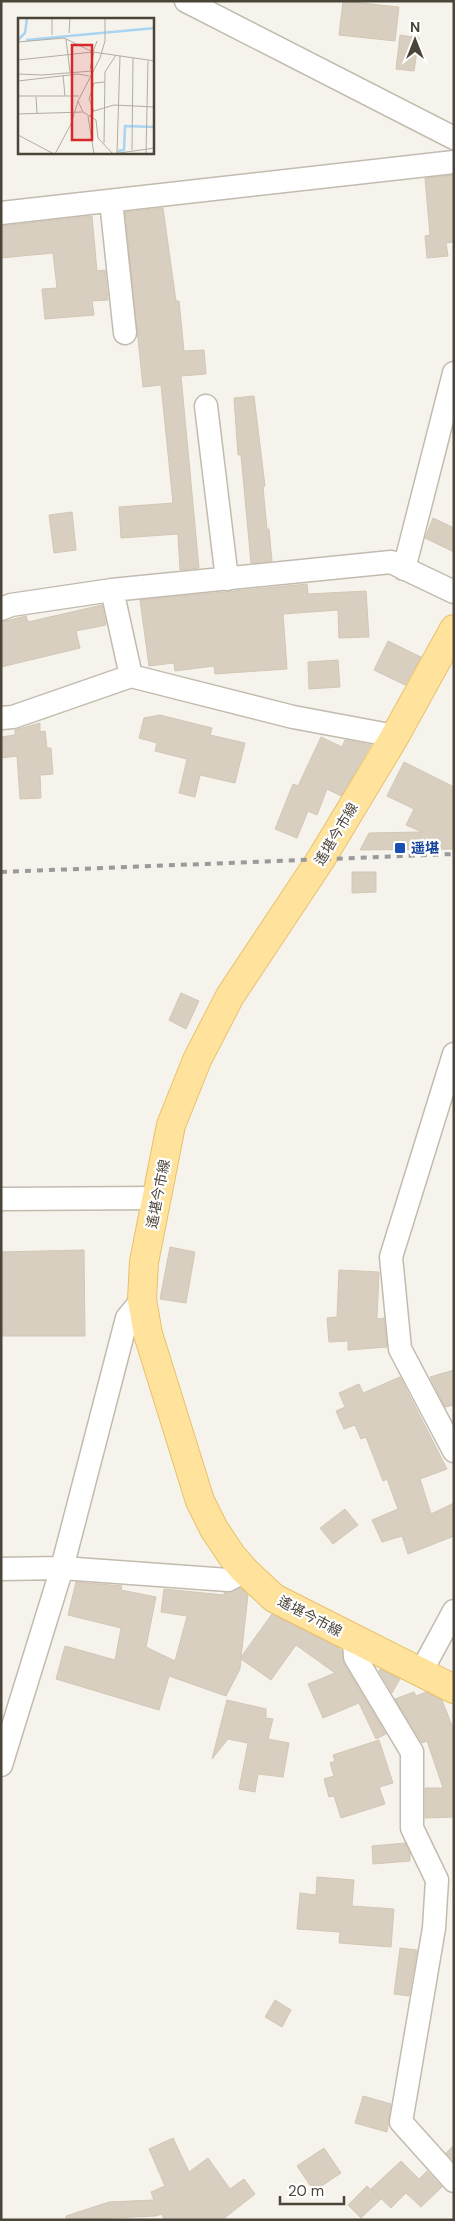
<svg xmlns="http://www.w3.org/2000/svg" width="455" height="2221" font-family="'DM Sans','Noto Sans JP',sans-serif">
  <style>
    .building { fill: #d8cfc1; stroke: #d3c7b4 }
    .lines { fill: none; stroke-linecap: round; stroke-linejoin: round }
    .minor-casing { stroke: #c2bbae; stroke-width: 25 }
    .major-casing { stroke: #e6c16a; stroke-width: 30 }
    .minor { stroke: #fff; stroke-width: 22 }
    .major { stroke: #ffe39c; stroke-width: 28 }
    .rail { stroke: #9a9a9a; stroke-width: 4; stroke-dasharray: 6 6; stroke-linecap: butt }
    .transit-dot { fill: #1a4fb4; stroke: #fff; stroke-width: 2 }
    .labels { text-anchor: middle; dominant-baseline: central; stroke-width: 4.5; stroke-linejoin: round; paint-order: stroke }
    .street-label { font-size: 14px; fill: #4b4439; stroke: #fff }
    .transit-label { font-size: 14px; font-weight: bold; fill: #164399; stroke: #fff; text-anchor: start }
    .inset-river { fill: none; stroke: #a9d4f2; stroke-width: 2.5 }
    .inset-road { fill: none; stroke: #b2ada4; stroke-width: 1 }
    .view { fill: #d62828; fill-opacity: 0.15; stroke: #d62828; stroke-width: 2.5 }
    .inset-edge { fill: none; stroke: #4b4439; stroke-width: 2.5 }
  </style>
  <rect width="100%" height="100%" fill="#f6f3ec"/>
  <!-- building -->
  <path class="building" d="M 343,1 L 399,7 L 395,41 L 339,35 Z
    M 400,35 L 419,38 L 414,71 L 396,69 Z
    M 454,175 L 454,242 L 446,243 L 448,256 L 427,258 L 425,236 L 430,235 L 425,178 Z
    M 163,208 L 176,301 L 179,301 L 184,351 L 204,350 L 206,374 L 181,376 L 199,568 L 180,570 L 178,534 L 121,538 L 119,507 L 173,503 L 161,385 L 143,387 L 125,212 Z
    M 92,216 L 97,271 L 105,270 L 108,300 L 92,301 L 94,315 L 45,319 L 42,289 L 57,288 L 53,253 L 1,258 L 1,226 Z
    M 254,396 L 265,486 L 263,487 L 267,529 L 269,529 L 272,561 L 251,563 L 241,455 L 238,455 L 234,398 Z
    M 72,512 L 76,550 L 54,553 L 49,515 Z
    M 433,518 L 454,528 L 454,552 L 425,538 Z
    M 307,584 L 308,594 L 366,591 L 369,637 L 339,638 L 338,610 L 283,614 L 287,669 L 215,674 L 214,666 L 175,671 L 174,663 L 149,666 L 140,600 Z
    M 102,605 L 106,625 L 76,631 L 80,648 L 1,667 L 1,622 L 26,616 L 28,622 Z
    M 388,641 L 421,657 L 405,685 L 374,670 Z
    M 338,660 L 340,687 L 309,689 L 308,662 Z
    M 160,715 L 212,728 L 210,735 L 245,743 L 235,783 L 200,775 L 195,797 L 179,793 L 187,759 L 155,751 L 157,743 L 139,738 L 144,718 Z
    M 40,723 L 40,732 L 45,731 L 47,748 L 51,748 L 53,774 L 40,775 L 41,798 L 20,799 L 17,756 L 1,758 L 1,737 L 15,735 L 15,730 Z
    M 321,737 L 342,747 L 345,740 L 371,745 L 341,796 L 327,789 L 317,815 L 308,811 L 297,838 L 275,829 L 293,784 L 298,786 Z
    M 404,762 L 454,787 L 454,849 L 360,850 L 369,833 L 422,832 L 406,825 L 414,809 L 387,796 Z
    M 352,872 L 376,872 L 376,892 L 352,893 Z
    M 181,993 L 199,1001 L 186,1029 L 169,1020 Z
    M 170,1247 L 195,1252 L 186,1303 L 160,1299 Z
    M 84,1250 L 85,1336 L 1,1336 L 1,1252 Z
    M 339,1270 L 379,1272 L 377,1319 L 384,1318 L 387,1347 L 348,1350 L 348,1341 L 329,1342 L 327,1318 L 337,1317 Z
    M 454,1370 L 454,1405 L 445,1407 L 430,1377 Z
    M 400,1377 L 447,1469 L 420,1479 L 431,1514 L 454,1503 L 454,1536 L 408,1554 L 402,1536 L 382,1542 L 372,1520 L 398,1509 L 387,1479 L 383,1481 L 366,1437 L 361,1439 L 355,1425 L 344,1429 L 336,1411 L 345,1407 L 339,1393 L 359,1384 L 363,1393 Z
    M 345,1509 L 358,1525 L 333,1544 L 320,1528 Z
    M 76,1582 L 122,1586 L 121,1590 L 156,1597 L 146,1647 L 175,1661 L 187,1616 L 161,1612 L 164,1589 L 224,1595 L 224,1593 L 241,1588 L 248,1595 L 241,1657 L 272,1614 L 337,1647 L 342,1651 L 344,1664 L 386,1734 L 376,1739 L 359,1703 L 323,1718 L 308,1684 L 335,1673 L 296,1645 L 271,1680 L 241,1659 L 240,1669 L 226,1696 L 169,1676 L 159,1710 L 56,1679 L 65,1646 L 115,1660 L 121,1628 L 68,1615 Z
    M 380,1669 L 400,1679 L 392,1693 L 379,1671 Z
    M 414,1692 L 416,1696 L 426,1692 L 442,1700 L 454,1731 L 454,1817 L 425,1818 L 425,1788 L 443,1788 L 427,1741 L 422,1743 L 395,1699 Z
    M 227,1700 L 266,1709 L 266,1718 L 273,1719 L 268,1739 L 289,1743 L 283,1777 L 258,1774 L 255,1792 L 239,1789 L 248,1743 L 228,1739 L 212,1759 Z
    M 379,1740 L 393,1783 L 379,1787 L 385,1804 L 341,1818 L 334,1796 L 329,1797 L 324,1779 L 334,1776 L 330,1763 L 335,1761 L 333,1755 Z
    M 405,1843 L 410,1853 L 410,1861 L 373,1864 L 372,1846 Z
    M 317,1877 L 354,1880 L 352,1906 L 394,1909 L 391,1947 L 339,1943 L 340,1932 L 297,1929 L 300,1893 L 316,1895 Z
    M 400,1948 L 417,1950 L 409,1996 L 394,1994 Z
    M 275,2000 L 291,2010 L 282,2027 L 265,2017 Z
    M 363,2096 L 391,2104 L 387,2132 L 355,2123 Z
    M 173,2138 L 189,2172 L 208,2158 L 230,2189 L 244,2179 L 255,2194 L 222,2220 L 164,2220 L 162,2214 L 155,2216 L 66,2220 L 66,2216 L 109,2202 L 154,2200 L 151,2192 L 165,2186 L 149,2149 Z
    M 454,2145 L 454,2161 L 446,2153 Z
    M 324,2148 L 341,2173 L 314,2191 L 297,2166 Z
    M 401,2161 L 419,2179 L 427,2171 L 442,2187 L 421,2207 L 406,2193 L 391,2208 L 371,2189 Z
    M 367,2186 L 381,2199 L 361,2218 L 348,2205 Z"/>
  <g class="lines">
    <defs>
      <path id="minor" d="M 186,1 L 454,138
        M 111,201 L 125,333
        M 1,213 L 454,162
        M 206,406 L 227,579
        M 404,569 L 454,373
        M 112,590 L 131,676
        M 1,609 L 11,605 L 112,590 L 391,562 L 454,592
        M 1,718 L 13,717 L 131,676 L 293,717 L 395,736
        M 454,1054 L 391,1257 L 400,1349 L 454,1451
        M 1,1199 L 158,1198
        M 1,1569 L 62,1568 L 228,1580 L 245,1571
        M 354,1639 L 355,1657 L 412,1752 L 412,1828 L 437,1880 L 434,1928 L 401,2122 L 454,2181
        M 421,1672 L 454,1611
        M 1,1765 L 62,1568 L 127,1318 L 142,1300"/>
      <path id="major" d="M 454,629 L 395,736 L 321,859 L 230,996 L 197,1060 L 171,1125 L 144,1262 L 142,1300 L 148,1334 L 200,1501 L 214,1529 L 232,1556 L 245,1571 L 274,1598 L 454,1689"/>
    </defs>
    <!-- minor casing -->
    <use href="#minor" class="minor-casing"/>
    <!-- major casing -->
    <use href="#major" class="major-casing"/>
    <!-- minor -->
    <use href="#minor" class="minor"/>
    <!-- major -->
    <use href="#major" class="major"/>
    <!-- rail -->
    <path class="rail" d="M 1,872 L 454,854"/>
  </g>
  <!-- markers -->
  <rect class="transit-dot" x="394" y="842" width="12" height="12" rx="2.5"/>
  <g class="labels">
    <!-- street labels -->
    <g class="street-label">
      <text transform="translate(336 834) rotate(-59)">遙堪今市線</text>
      <text transform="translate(158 1194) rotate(-79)">遙堪今市線</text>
      <text transform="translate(310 1616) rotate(28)">遙堪今市線</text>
    </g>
    <!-- transit labels -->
    <g class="transit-label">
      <text x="411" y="848">遥堪</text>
    </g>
  </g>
  <!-- overview -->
  <g transform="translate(18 18)">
    <rect width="136" height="136" fill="#f6f3ec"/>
    <path class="inset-river" d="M 0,22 L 7,15 L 9,0M 8,22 L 137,10M 100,133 L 106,132 L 107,108 L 137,109"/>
    <path class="inset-road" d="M 87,0 L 87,23 L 82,40 L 60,83 L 65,94 L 78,102 L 80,120 L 95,136M 51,15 L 52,0M 34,17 L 34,0M 48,21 L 52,54M 0,24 L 46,20 L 75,34 L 79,23M 0,42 L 75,34 L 137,43M 72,51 L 76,34M 0,56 L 24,57 L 74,53M 45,57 L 47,78M 0,63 L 60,56 L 71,58M 0,78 L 61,78M 18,79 L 19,95M 76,93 L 71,81 L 76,65 L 87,64M 0,96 L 65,94M 70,98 L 76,136M 72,98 L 76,93 L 96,87 L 137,89M 0,117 L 36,136M 86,125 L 87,54 L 98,37M 114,132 L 115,40M 99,135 L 102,38M 37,136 L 53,106 L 60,83M 94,136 L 137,130M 128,136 L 130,43"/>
    <path class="view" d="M 54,27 L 74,27 L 74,122 L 54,122 Z"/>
    <rect width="136" height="136" class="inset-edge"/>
  </g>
  <!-- border -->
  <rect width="455" height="2221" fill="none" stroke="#4b4439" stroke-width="5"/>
  <!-- north arrow -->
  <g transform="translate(415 40)" stroke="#ffffff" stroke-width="4" paint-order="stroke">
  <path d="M0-4L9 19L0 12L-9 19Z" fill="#4b4439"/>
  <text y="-8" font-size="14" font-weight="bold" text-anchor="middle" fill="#4b4439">N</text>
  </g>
  <!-- scale -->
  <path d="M280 2196v8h64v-8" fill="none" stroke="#4b4439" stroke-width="2.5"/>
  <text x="288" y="2196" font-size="15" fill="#4b4439" stroke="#ffffff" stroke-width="4" paint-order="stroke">20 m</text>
</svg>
